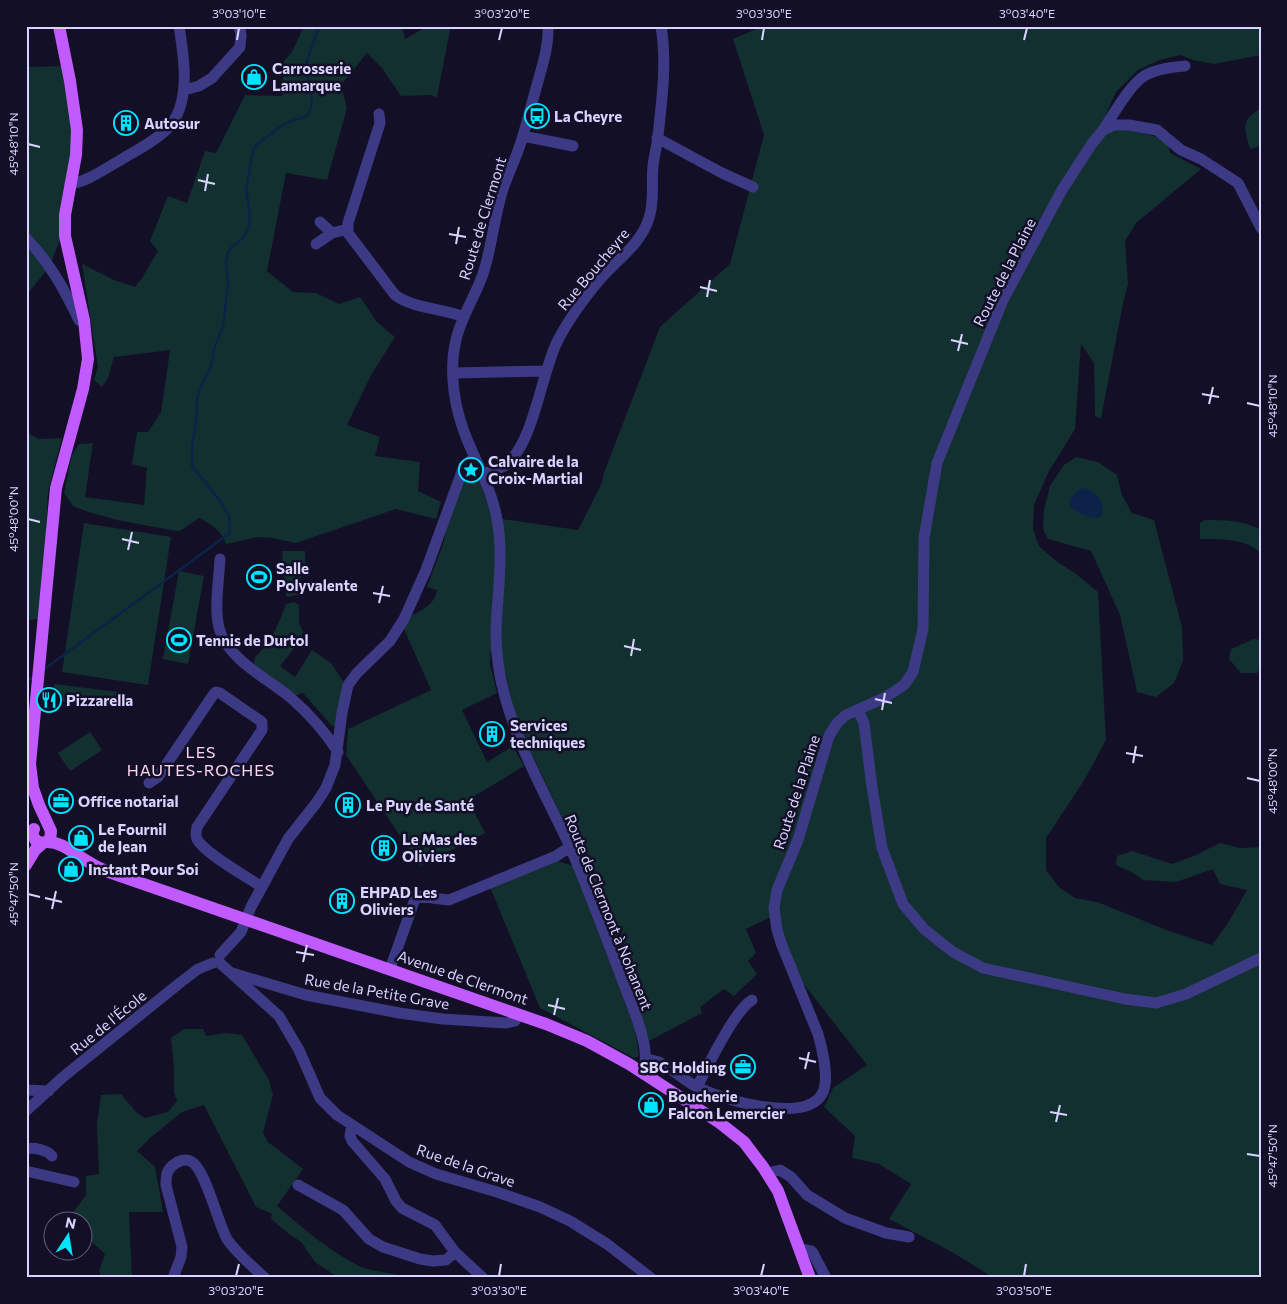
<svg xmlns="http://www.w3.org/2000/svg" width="1287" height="1304" font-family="Commissioner,sans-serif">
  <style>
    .green { fill: #12302f }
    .water { fill: #0c2248 }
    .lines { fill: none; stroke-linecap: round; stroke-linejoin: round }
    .stream { stroke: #0c2248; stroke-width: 2.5 }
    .minor { stroke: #3d3a85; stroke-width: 11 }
    .major { stroke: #c25bff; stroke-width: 12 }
    .ticks { fill: none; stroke: #d9d4ff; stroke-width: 2 }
    .labels { text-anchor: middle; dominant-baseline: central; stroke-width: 5; stroke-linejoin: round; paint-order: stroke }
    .poi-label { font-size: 15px; font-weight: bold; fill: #d9d4ff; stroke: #130f26; text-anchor: start }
    .street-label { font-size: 15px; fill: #d9d4ff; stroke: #130f26 }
    .neighbourhood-label { font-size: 16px; letter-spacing: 1px; fill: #ffd6f0; stroke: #130f26 }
    .neatline { fill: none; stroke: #d9d4ff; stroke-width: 2 }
    .ticks-label { font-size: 12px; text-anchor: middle; fill: #d9d4ff }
  </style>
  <rect width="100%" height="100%" fill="#130f26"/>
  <!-- green -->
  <path class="green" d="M 304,26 L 402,26 L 405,39 L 428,26 L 449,26 L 450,30 L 437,97 L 429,95 L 401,96 L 382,68 L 367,53 L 341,85 L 347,108 L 327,180 L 286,173 L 267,271 L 293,292 L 316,293 L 339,304 L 360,297 L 377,322 L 395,337 L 371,375 L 347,425 L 380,437 L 375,456 L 420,462 L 418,491 L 441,502 L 436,519 L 396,509 L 296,543 L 272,538 L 258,537 L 226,544 C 221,530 212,525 199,518 L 180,531 L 171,530 L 117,520 L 88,512 L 73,506 L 64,493 L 72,455 L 79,444 L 93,443 L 85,497 L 144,505 L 147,468 L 132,464 L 137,432 L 148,432 L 161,412 L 170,350 L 114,357 L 108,378 L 102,387 L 94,380 L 98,367 L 82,264 L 114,280 L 135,287 L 142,278 L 158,251 L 150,241 L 168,196 L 187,203 L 205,151 L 216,153 L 245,95 L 282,96 L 284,61 L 292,52 Z
    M 763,26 L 1261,26 L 1261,55 L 1214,64 L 1193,60 L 1181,55 L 1160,60 L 1138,70 L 1116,92 L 1103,121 L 1167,140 L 1170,153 L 1201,169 L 1136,223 L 1125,241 L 1128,284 L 1123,303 L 1101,419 L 1095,416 L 1094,363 L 1081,344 L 1075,429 L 1048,473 L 1034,505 L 1033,529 L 1039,546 L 1056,561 L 1076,574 L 1098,592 L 1106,740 L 1085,779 L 1046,838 L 1046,870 L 1059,887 L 1075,898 L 1097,902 L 1169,931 L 1212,945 L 1228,923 L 1247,890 L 1220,884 L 1213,869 L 1176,882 L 1143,880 L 1133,873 L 1116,865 L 1117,856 L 1132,851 L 1172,864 L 1194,856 L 1220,843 L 1240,848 L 1261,847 L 1261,1278 L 994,1278 L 950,1251 L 889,1219 L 911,1184 L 879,1164 L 852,1158 L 855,1136 L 824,1107 L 833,1088 L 867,1065 L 802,982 L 771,917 L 746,929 L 756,953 L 748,961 L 757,974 L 734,996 L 724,989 L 700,1007 L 702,1013 L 649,1041 L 574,842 L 580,839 L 577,834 L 571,836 L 517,723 L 501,654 L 502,519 L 578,530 L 601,485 L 604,473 L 660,327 L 730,264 L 764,135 L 733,39 Z
    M 67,66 L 77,133 L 64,230 L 49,267 L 26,296 L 26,67 Z
    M 1261,108 L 1261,146 L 1250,149 C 1244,128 1240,121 1261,108 Z
    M 26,432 L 39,439 L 62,438 L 48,492 L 45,554 L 39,619 L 26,620 Z
    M 1076,457 L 1098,462 L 1117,475 L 1122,495 L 1132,513 L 1154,520 L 1182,627 L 1183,661 L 1174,683 L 1156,697 L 1137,692 L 1120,615 L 1091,551 L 1048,539 L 1043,529 L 1044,509 L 1050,486 L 1064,465 Z
    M 468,468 L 475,468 L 493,521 L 496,551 L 490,664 L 497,693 L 462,710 L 487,762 L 513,746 L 524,766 L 468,800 L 485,833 L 420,866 L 346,755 L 348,729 L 431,690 L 404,629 L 410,616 C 422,611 435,604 437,590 L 427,587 L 443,544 L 453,503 Z
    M 1205,520 C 1225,520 1243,520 1261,530 L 1261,554 C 1248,538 1218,539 1200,539 L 1200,523 Z
    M 84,523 L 171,537 L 148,685 L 62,672 Z
    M 282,551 L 305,551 L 306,572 L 300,578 L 300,594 L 288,597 L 286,595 Z
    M 179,571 L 204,576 L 188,664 L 163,659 Z
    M 294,602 L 299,605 L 299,623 L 303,632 L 297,645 L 280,666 L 295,677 L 312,650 L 331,663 L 343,681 L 336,727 L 331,725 L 303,693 L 296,695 L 262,672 L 254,663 L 255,657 C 271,644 279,623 286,604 Z
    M 1254,639 L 1261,640 L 1261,667 L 1257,673 L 1241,673 L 1229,659 L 1231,649 Z
    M 54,684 L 118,692 L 116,709 L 52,700 Z
    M 90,732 L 102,750 L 70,771 L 58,753 Z
    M 555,860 L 573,866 L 635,1030 L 639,1056 L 634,1058 L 540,1008 L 490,887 Z
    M 184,1029 L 203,1029 L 206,1036 L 226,1033 L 242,1035 L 269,1080 L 273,1095 L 263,1133 L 268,1142 L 303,1169 L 277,1206 C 302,1228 330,1251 359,1266 C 373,1273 391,1271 405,1278 L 339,1278 L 315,1262 L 301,1242 L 289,1234 L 271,1219 L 272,1214 L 256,1207 L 204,1105 L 182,1112 L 150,1138 L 137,1151 L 155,1167 L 163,1212 L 129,1212 L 132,1278 L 101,1278 L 99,1271 L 105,1254 L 83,1234 L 82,1222 L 75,1221 L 74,1211 L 86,1195 L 86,1176 L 99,1174 L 97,1125 L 101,1095 L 121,1094 L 137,1113 L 145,1118 L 168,1112 L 177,1101 L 174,1092 L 174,1066 L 171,1038 Z"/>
  <!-- water -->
  <path class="water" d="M 1081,488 C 1096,490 1104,500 1102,515 L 1098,518 C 1089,517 1076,514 1070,506 L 1070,499 Z"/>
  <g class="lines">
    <!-- stream -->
    <path class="stream" d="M 43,670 L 230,533 L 229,516 L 220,501 L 192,466 L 192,446 L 196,423 L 197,400 L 201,386 L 211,367 L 214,349 L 223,326 L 228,284 L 226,262 L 228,252 L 234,245 L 243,238 L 248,229 L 250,216 L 246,189 L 253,151 L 256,145 L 280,127 L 291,121 L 302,118 L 308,115 L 311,107 L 312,98 L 305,67 L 319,26
      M 26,682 L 35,676"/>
    <!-- minor -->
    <path class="minor" d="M 548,26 C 549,47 542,66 537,85 C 531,106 526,128 519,148 C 514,162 508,175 503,189 C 494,217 492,247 483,274 C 475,297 461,317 456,340 C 448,374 455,411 468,442 C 479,467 492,492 497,519 C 504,557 497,595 496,634 C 496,654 499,674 504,693 C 518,748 548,799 571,849 C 590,893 606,938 623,982 C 630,1002 651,1047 644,1066
      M 184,90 L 199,86 L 212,78 L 240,47 L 241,35 L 239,26
      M 379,114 L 380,123 L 348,223 L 348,233 L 395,295 C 414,309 442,308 464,317
      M 1103,130 C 1113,115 1129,86 1144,76 C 1156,69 1172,67 1185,66
      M 523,136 L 573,146
      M 657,138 L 722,173 L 753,187
      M 70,184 C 87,182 104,169 119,161 C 135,151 154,142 167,129 C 192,105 184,57 179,26
      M 320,222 L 332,233
      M 26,238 C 50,263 64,289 79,320 L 84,320
      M 316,244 L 332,233 L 348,229
      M 453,373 L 546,371
      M 483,474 C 490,471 501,469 507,464 C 534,441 541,375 557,342 C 569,318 585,297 602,277 C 619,258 641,244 649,218 C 655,199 651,185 653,166 C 654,156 657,146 658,136 C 662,99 667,63 661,26
      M 220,559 C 219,579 214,608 219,628 C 227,659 267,678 290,697 C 307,712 326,733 338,752
      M 858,710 L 864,723 L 872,787 L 882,848 L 903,904 L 924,929 L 953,952 L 983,968 L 1125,999 L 1156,1003 L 1186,994 L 1261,958
      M 149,783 L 158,777 L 213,695 L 216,692 L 220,693 L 262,722 L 262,730 L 197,827 C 196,832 195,835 197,839 C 204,853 247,877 262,887
      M 220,955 L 241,932 L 251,907 L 288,839 L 317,802 L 326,788 L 335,765 L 342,713 L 348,685 L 357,673 L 390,641 L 404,619 L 426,570 L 464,466 L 475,457
      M 221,964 L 279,1016 L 299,1050 L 320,1098 L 337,1115 L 409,1162 L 436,1174 L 497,1192 L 540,1207 L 570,1221 L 607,1244 L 651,1278
      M 390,969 L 416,896 L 449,900 L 556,856 L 570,847
      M 232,973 L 306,995 L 399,1013 L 443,1019 L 506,1023 L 515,1021 L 519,1014
      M 646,1059 C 651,1060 657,1061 661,1063 C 674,1070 685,1082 699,1088 C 724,1100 805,1124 822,1094 C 830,1081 822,1048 818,1034 L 781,943 L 777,930 L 774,908 L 777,890 L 798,840 L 829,736 L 837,723 L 846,715 L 886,697 L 904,685 L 913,672 L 923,629 L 924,538 L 937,463 L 1003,300 L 1062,190 L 1091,145 L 1103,130 L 1114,125 L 1129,125 L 1157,130 L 1181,150 L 1201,159 L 1238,183 L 1261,228
      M 697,1087 C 708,1066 734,1011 752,1000
      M 26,1090 L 49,1091
      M 26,1111 L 63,1077 L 181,982 L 198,969 L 213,963
      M 352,1125 L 350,1136 L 352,1141 L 385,1179 L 396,1201 L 402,1208 L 435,1225 L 455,1252 L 483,1278
      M 26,1149 C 34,1147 47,1150 52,1156
      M 26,1171 L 74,1182
      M 767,1173 L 780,1170 L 791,1177 L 807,1195 L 845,1218 L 886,1233 L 909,1237
      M 298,1185 L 343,1210 L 369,1239 L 383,1247 L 420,1259 L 433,1261 L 446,1260 L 455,1252
      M 801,1249 L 811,1251 L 813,1253 L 826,1278
      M 173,1278 L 181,1257 L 182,1247 L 166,1185 C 166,1178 166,1172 171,1167 C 176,1162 185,1157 192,1162 C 205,1169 218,1223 227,1239 C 237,1254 251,1265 265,1278"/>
    <!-- major -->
    <path class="major" d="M 34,829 L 32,834 L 36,841 L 43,843 L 50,840 L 51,831 L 39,805 L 33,788 L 30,764 L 56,488 L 83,389 L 88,359 L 84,320 L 65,236 L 65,215 L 76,155 L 77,130 L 70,81 L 59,26
      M 47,842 C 63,842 74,854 87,861 C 93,865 99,868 106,871 L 546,1024 L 587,1041 L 629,1064 L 720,1123 L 744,1142 L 763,1167 L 778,1191 L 810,1278
      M 26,865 L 35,850 L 43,843"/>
  </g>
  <!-- ticks -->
  <path class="ticks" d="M 237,40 L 239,28M 499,40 L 502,28M 762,40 L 764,28M 1024,40 L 1027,28M 28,144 L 40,147M 198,180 L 215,184M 205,191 L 208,174M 449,234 L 466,237M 456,244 L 459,227M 700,287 L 717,291M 707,297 L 710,280M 951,340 L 968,344M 958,351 L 962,334M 1202,394 L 1219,397M 1247,403 L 1260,406M 1209,404 L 1213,387M 28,519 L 40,522M 122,539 L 139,543M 128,550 L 132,532M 373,593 L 390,596M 379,603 L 383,586M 624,646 L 641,650M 631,656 L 634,639M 875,699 L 892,703M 882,710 L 885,693M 1126,753 L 1143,756M 1133,763 L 1136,746M 1247,778 L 1260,781M 28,894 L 40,897M 45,898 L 62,902M 52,909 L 56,891M 296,952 L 314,955M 303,962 L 307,945M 548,1005 L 565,1009M 554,1015 L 558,998M 799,1058 L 816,1062M 805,1069 L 809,1052M 1050,1112 L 1067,1115M 1056,1122 L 1060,1105M 1247,1154 L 1260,1156M 236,1276 L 239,1264M 499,1276 L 501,1264M 761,1276 L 764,1264M 1024,1276 L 1026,1264"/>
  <!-- icons -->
  <defs>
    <symbol id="shop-ring" viewBox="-11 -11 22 22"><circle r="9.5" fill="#130f26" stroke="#00e5ff" stroke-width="1.5"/><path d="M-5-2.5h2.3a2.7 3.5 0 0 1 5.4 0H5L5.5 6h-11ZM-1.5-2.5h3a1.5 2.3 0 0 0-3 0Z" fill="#00e5ff"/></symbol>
    <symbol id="bus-ring" viewBox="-11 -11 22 22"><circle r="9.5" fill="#130f26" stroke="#00e5ff" stroke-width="1.5"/><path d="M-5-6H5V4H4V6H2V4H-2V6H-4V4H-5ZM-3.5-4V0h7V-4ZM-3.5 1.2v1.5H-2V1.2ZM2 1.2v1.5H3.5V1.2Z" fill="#00e5ff"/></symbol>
    <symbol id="building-ring" viewBox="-11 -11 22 22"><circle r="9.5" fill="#130f26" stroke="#00e5ff" stroke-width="1.5"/><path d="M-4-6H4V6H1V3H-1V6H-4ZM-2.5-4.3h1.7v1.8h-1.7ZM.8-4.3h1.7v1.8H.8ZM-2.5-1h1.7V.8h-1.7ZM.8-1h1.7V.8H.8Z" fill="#00e5ff"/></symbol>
    <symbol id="sight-ring" viewBox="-11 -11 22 22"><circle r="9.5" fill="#130f26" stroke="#00e5ff" stroke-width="1.5"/><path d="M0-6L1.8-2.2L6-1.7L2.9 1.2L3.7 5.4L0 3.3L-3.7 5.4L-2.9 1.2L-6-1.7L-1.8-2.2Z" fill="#00e5ff"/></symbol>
    <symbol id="stadium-ring" viewBox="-11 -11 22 22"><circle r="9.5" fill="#130f26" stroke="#00e5ff" stroke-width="1.5"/><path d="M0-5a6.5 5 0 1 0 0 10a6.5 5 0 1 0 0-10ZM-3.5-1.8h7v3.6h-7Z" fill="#00e5ff"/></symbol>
    <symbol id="restaurant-ring" viewBox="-11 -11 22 22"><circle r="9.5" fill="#130f26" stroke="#00e5ff" stroke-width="1.5"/><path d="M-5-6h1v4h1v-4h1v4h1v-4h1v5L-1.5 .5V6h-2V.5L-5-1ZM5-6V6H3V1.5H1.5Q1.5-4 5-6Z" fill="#00e5ff"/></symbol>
    <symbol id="office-ring" viewBox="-11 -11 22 22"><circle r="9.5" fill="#130f26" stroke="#00e5ff" stroke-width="1.5"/><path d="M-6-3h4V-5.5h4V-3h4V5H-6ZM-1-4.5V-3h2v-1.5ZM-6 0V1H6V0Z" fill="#00e5ff"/></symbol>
  </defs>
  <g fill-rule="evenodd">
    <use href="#shop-ring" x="240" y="63" width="28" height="28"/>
    <use href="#bus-ring" x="523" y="102" width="28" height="28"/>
    <use href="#building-ring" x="112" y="109" width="28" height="28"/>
    <use href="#sight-ring" x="457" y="456" width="28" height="28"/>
    <use href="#stadium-ring" x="245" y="563" width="28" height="28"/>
    <use href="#stadium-ring" x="165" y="626" width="28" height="28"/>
    <use href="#restaurant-ring" x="35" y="686" width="28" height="28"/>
    <use href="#building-ring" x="478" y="720" width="28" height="28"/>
    <use href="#office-ring" x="47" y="787" width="28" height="28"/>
    <use href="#building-ring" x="334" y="791" width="28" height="28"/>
    <use href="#shop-ring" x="67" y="824" width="28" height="28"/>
    <use href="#building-ring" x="370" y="834" width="28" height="28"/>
    <use href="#shop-ring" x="57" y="855" width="28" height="28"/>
    <use href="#building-ring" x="328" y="887" width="28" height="28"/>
    <use href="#office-ring" x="729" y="1053" width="28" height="28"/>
    <use href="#shop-ring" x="637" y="1091" width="28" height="28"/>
  </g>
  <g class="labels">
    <!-- poi labels -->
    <g class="poi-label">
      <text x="272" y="68">Carrosserie<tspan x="272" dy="17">Lamarque</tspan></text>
      <text x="554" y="116">La Cheyre</text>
      <text x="144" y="123">Autosur</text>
      <text x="488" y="461">Calvaire de la<tspan x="488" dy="17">Croix-Martial</tspan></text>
      <text x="276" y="568">Salle<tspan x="276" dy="17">Polyvalente</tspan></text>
      <text x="196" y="640">Tennis de Durtol</text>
      <text x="66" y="700">Pizzarella</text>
      <text x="510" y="725">Services<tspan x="510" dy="17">techniques</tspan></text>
      <text x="78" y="801">Office notarial</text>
      <text x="366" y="805">Le Puy de Santé</text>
      <text x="98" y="829">Le Fournil<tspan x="98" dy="17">de Jean</tspan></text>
      <text x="402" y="839">Le Mas des<tspan x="402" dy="17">Oliviers</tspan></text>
      <text x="88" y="869">Instant Pour Soi</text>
      <text x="360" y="892">EHPAD Les<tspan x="360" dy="17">Oliviers</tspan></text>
      <text x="726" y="1067" text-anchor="end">SBC Holding</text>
      <text x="668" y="1096">Boucherie<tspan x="668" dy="17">Falcon Lemercier</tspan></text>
    </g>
    <!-- street labels -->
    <g class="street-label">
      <text transform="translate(482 218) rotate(-73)">Route de Clermont</text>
      <text transform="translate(593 269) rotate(-50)">Rue Boucheyre</text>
      <text transform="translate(1004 272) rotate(-63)">Route de la Plaine</text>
      <text transform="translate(796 792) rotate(-72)">Route de la Plaine</text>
      <text transform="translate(609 912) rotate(68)">Route de Clermont à Nohanent</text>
      <text transform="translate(463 977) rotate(19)">Avenue de Clermont</text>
      <text transform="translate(377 991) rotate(10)">Rue de la Petite Grave</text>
      <text transform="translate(108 1022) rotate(-39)">Rue de l'École</text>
      <text transform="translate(466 1165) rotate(19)">Rue de la Grave</text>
    </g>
    <!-- neighbourhood labels -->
    <g class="neighbourhood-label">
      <text x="201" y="751">LES<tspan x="201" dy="18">HAUTES-ROCHES</tspan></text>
    </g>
  </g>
  <!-- border -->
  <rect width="1287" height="1304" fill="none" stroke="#130f26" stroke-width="55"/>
  <!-- north arrow -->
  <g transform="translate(68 1236) rotate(12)"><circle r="24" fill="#130f26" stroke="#625e7d"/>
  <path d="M0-4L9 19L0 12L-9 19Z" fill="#00e5ff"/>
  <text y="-8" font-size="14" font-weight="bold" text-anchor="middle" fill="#d9d4ff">N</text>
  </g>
  <rect x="28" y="28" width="1232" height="1248" class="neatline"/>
  <g class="ticks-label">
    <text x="239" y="18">3°03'10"E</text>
    <text x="502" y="18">3°03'20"E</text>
    <text x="764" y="18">3°03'30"E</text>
    <text x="1027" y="18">3°03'40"E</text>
    <text transform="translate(14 144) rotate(-90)" y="4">45°48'10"N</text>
    <text transform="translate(1273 406) rotate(-90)" y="4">45°48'10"N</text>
    <text transform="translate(14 519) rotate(-90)" y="4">45°48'00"N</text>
    <text transform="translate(1273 781) rotate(-90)" y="4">45°48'00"N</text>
    <text transform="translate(14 894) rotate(-90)" y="4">45°47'50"N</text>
    <text transform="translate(1273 1156) rotate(-90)" y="4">45°47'50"N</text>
    <text x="236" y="1295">3°03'20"E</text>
    <text x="499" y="1295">3°03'30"E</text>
    <text x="761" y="1295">3°03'40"E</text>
    <text x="1024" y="1295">3°03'50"E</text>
  </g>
</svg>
